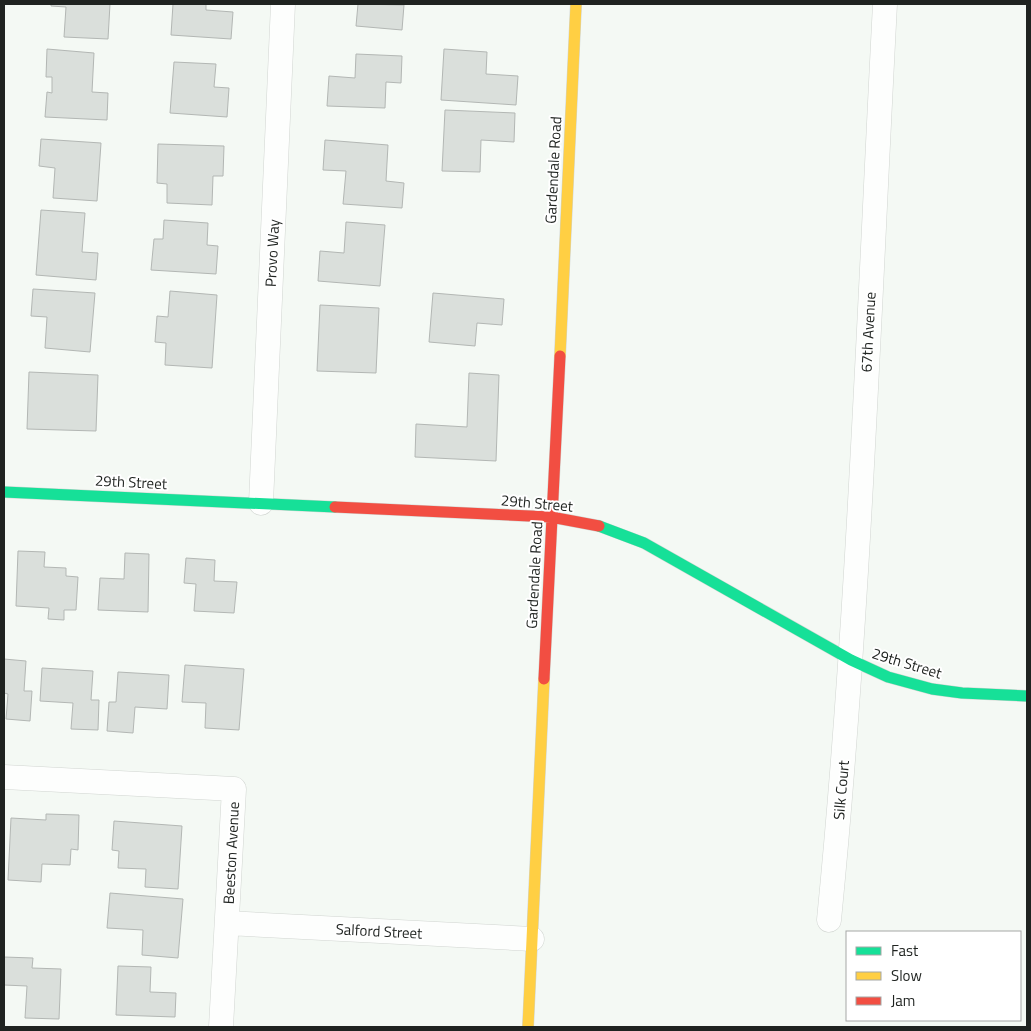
<svg xmlns="http://www.w3.org/2000/svg" width="1031" height="1031" font-family="'Titillium Web',sans-serif">
  <style>
    .building { fill: #dadfdb; stroke: #b3b7b4 }
    .lines { fill: none; stroke-linecap: round; stroke-linejoin: round }
    .street-casing { stroke: #d1d5d1; stroke-width: 25 }
    .fast-casing { stroke: #d1d5d1; stroke-width: 12 }
    .slow-casing { stroke: #d1d5d1; stroke-width: 12 }
    .jam-casing { stroke: #d1d5d1; stroke-width: 12 }
    .street { stroke: #fdfefd; stroke-width: 24 }
    .fast { stroke: #16e098; stroke-width: 11 }
    .slow { stroke: #ffcf43; stroke-width: 11 }
    .jam { stroke: #f24e42; stroke-width: 11 }
    .labels { text-anchor: middle; dominant-baseline: central; stroke-width: 4; stroke-linejoin: round; paint-order: stroke }
    .street-label { font-size: 15px; fill: #1f2320; stroke: #fff }
  </style>
  <rect width="100%" height="100%" fill="#f4f9f4"/>
  <!-- building -->
  <path class="building" d="M 51,4 L 110,4 L 108,39 L 64,37 L 66,7 L 51,6 Z
    M 173,4 L 206,4 L 206,10 L 233,12 L 231,39 L 171,35 Z
    M 358,4 L 404,5 L 402,30 L 356,26 Z
    M 47,49 L 94,53 L 92,92 L 108,93 L 107,120 L 45,117 L 47,92 L 52,93 L 52,77 L 46,77 Z
    M 444,49 L 487,52 L 486,74 L 518,76 L 516,105 L 441,100 Z
    M 356,54 L 402,56 L 401,83 L 386,82 L 385,108 L 327,106 L 329,76 L 355,78 Z
    M 174,62 L 216,64 L 214,87 L 229,88 L 227,117 L 170,113 Z
    M 445,110 L 515,113 L 514,142 L 481,140 L 480,172 L 442,171 Z
    M 41,139 L 101,143 L 97,201 L 53,198 L 55,168 L 39,166 Z
    M 325,140 L 388,145 L 386,181 L 404,183 L 402,208 L 343,204 L 346,171 L 323,170 Z
    M 158,144 L 224,146 L 223,176 L 213,176 L 212,205 L 167,203 L 167,184 L 157,183 Z
    M 41,210 L 85,213 L 82,252 L 98,253 L 96,280 L 36,275 Z
    M 164,220 L 208,223 L 207,245 L 218,246 L 216,274 L 151,270 L 154,239 L 163,239 Z
    M 346,222 L 385,225 L 380,286 L 318,281 L 320,251 L 344,253 Z
    M 33,289 L 95,293 L 90,352 L 45,348 L 47,317 L 31,316 Z
    M 170,291 L 217,295 L 212,368 L 165,365 L 166,343 L 155,342 L 157,316 L 168,317 Z
    M 433,293 L 504,299 L 502,325 L 477,323 L 475,346 L 429,342 Z
    M 320,305 L 379,308 L 376,373 L 317,371 Z
    M 29,372 L 98,375 L 96,431 L 27,429 Z
    M 469,373 L 499,375 L 496,461 L 415,457 L 416,424 L 467,427 Z
    M 18,551 L 45,552 L 44,567 L 66,568 L 66,576 L 78,577 L 76,610 L 64,610 L 64,620 L 48,619 L 49,608 L 16,606 Z
    M 125,553 L 149,554 L 148,612 L 98,610 L 100,578 L 124,579 Z
    M 186,558 L 215,560 L 214,581 L 237,582 L 234,613 L 194,611 L 196,584 L 184,583 Z
    M 4,659 L 26,661 L 24,691 L 32,691 L 30,721 L 6,719 L 8,694 L 4,693 Z
    M 185,665 L 244,669 L 239,730 L 205,728 L 206,703 L 182,702 Z
    M 42,668 L 93,671 L 91,700 L 99,700 L 98,730 L 71,729 L 73,703 L 40,701 Z
    M 118,672 L 169,675 L 167,709 L 135,707 L 133,733 L 107,731 L 109,702 L 116,702 Z
    M 46,814 L 79,815 L 78,850 L 71,849 L 70,865 L 42,864 L 41,882 L 8,880 L 11,818 L 46,820 Z
    M 114,821 L 182,826 L 178,889 L 145,887 L 146,869 L 118,868 L 119,851 L 112,850 Z
    M 110,893 L 183,899 L 178,958 L 142,955 L 143,930 L 107,928 Z
    M 4,957 L 33,958 L 32,968 L 61,969 L 59,1019 L 25,1018 L 27,986 L 4,985 Z
    M 118,966 L 151,967 L 150,992 L 176,993 L 175,1017 L 116,1015 Z"/>
  <g class="lines">
    <defs>
      <path id="street" d="M 261,503 L 283,4
        M 4,777 L 234,789 L 221,1027
        M 829,920 C 859,615 869,309 885,4
        M 227,923 L 532,939"/>
      <path id="fast" d="M 4,492 L 335,507
        M 599,526 L 644,543 L 851,660 L 888,677 L 932,689 L 962,693 L 1027,696"/>
      <path id="slow" d="M 560,356 L 576,4
        M 528,1027 L 544,679"/>
      <path id="jam" d="M 335,507 L 551,517 L 599,526
        M 544,679 L 560,356"/>
    </defs>
    <!-- street casing -->
    <use href="#street" class="street-casing"/>
    <!-- fast casing -->
    <use href="#fast" class="fast-casing"/>
    <!-- slow casing -->
    <use href="#slow" class="slow-casing"/>
    <!-- jam casing -->
    <use href="#jam" class="jam-casing"/>
    <!-- street -->
    <use href="#street" class="street"/>
    <!-- fast -->
    <use href="#fast" class="fast"/>
    <!-- slow -->
    <use href="#slow" class="slow"/>
    <!-- jam -->
    <use href="#jam" class="jam"/>
  </g>
  <g class="labels">
    <!-- street labels -->
    <g class="street-label">
      <text transform="translate(553 170) rotate(-87)">Gardendale Road</text>
      <text transform="translate(272 253) rotate(-87)">Provo Way</text>
      <text transform="translate(868 332) rotate(-87)">67th Avenue</text>
      <text transform="translate(131 482) rotate(3)">29th Street</text>
      <text transform="translate(537 503) rotate(5)">29th Street</text>
      <text transform="translate(534 575) rotate(-87)">Gardendale Road</text>
      <text transform="translate(907 663) rotate(17)">29th Street</text>
      <text transform="translate(841 790) rotate(-85)">Silk Court</text>
      <text transform="translate(231 853) rotate(-87)">Beeston Avenue</text>
      <text transform="translate(379 931) rotate(3)">Salford Street</text>
    </g>
  </g>
  <!-- border -->
  <rect width="1031" height="1031" fill="none" stroke="#1f2320" stroke-width="10"/>
  <!-- legend -->
  <rect x="846" y="931" width="175" height="90" fill="#ffffff" stroke="#a5a7a6"/>
  <rect x="856" y="947" width="25" height="8" fill="#16e098" stroke="#a5a7a6"/>
  <text x="891" y="956" font-size="15" fill="#1f2320">Fast</text>
  <rect x="856" y="972" width="25" height="8" fill="#ffcf43" stroke="#a5a7a6"/>
  <text x="891" y="981" font-size="15" fill="#1f2320">Slow</text>
  <rect x="856" y="997" width="25" height="8" fill="#f24e42" stroke="#a5a7a6"/>
  <text x="891" y="1006" font-size="15" fill="#1f2320">Jam</text>
</svg>
